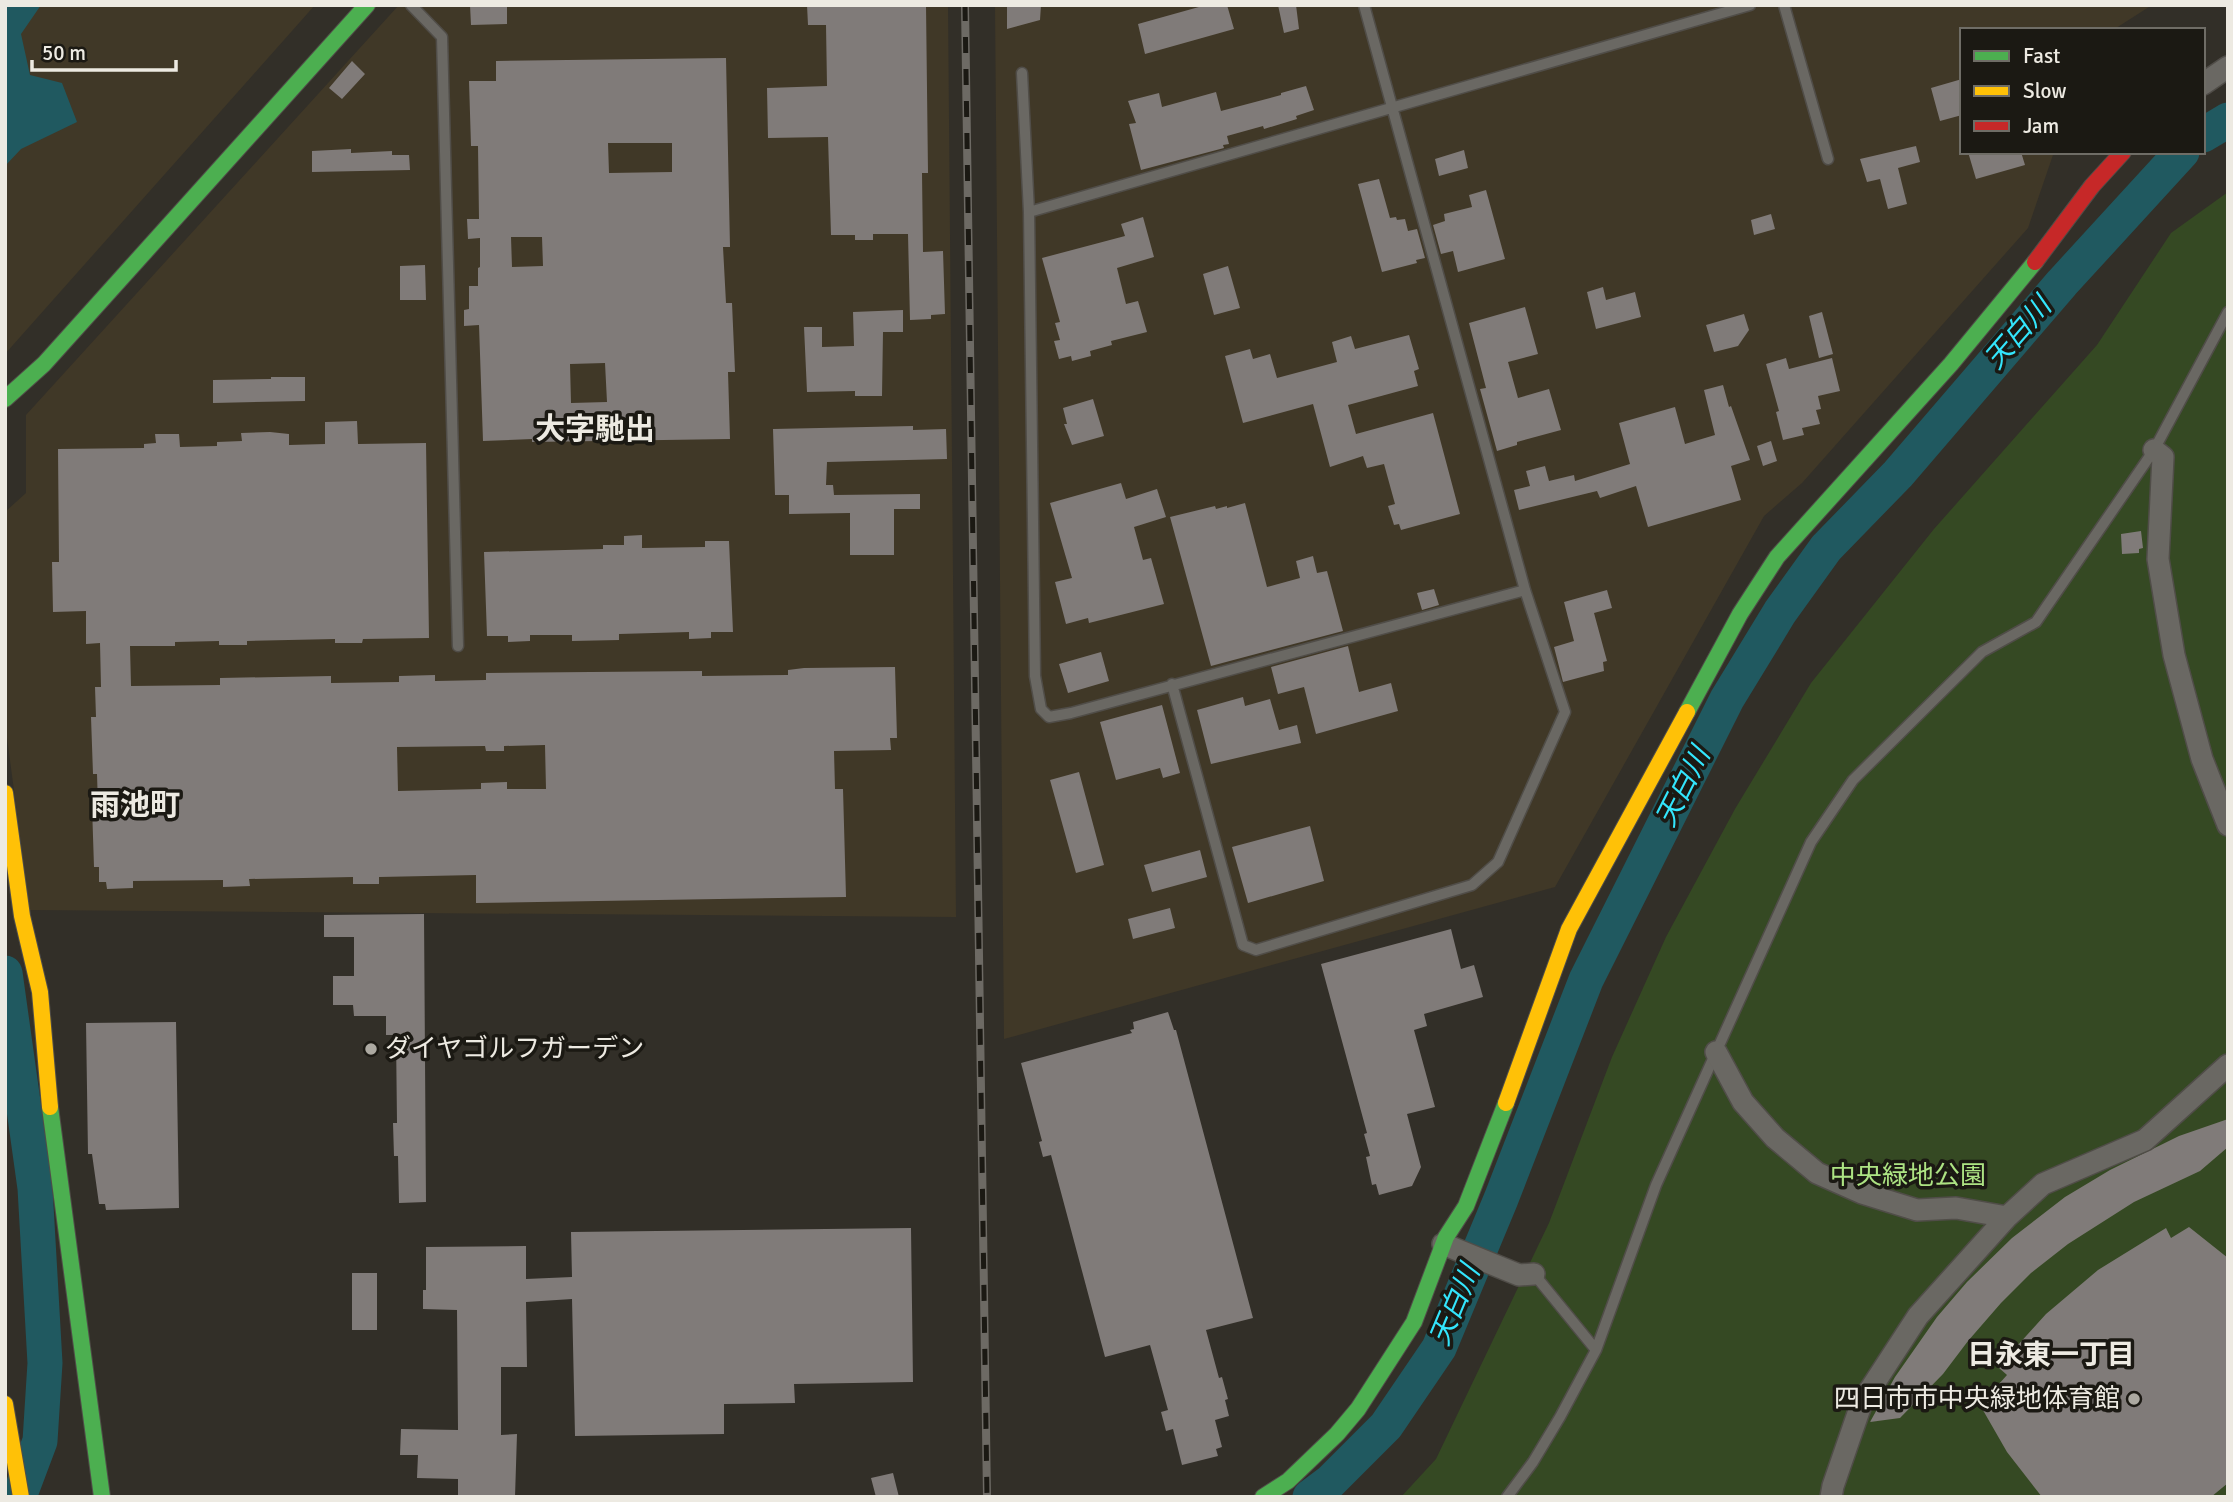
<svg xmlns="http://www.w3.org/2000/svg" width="2233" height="1502" font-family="Signika,'Noto Sans JP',sans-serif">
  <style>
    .built { fill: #403827 }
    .green { fill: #354923 }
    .water { fill: #205960 }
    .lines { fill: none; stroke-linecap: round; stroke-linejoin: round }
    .river { stroke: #205960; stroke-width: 35 }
    .building { fill: #807b79; fill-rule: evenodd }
    .lane-casing { stroke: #504d48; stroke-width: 13 }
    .street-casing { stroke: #504d48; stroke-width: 24 }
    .fast-casing { stroke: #504d48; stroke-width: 18 }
    .slow-casing { stroke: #504d48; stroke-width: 18 }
    .jam-casing { stroke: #504d48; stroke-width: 18 }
    .lane { stroke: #6a6863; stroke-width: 10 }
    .street { stroke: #6a6863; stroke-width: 21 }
    .fast { stroke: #4caf50; stroke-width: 16 }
    .slow { stroke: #ffc107; stroke-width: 16 }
    .jam { stroke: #c62828; stroke-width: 16 }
    .rail-casing { stroke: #6d6a64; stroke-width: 8 }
    .rail { stroke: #1b1913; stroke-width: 5; stroke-dasharray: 16; stroke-linecap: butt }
    .poi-dot { fill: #aca9a1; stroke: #1b1913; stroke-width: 2.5 }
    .labels { text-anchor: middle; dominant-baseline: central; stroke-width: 7; stroke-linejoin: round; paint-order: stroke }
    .poi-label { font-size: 26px; fill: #edeae2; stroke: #1b1913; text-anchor: start }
    .park-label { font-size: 26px; fill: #ade383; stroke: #1b1913 }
    .water-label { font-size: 28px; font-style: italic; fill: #33e5fc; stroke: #1b1913 }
    .neighbourhood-label { font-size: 28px; font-weight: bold; fill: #edeae2; stroke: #1b1913 }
    .quarter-label { font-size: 30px; font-weight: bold; fill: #edeae2; stroke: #1b1913 }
  </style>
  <rect width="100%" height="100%" fill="#322f28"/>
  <!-- built -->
  <path class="built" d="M 5,5 L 315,5 L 5,354 Z
    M 399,5 L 948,5 L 956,917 L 30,910 L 5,723 L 5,512 L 26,493 L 26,415 Z
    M 995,5 L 2152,5 L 2113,30 L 1962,30 L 1962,152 L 2054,152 L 2028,228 L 1802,483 L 1764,516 L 1555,887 L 1004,1039 Z"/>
  <!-- green -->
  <path class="green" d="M 2228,192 L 2228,1497 L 1401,1497 L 1436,1459 L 1549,1223 L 1612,1057 L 1666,937 L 1735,809 L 1811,683 L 1934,529 L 2097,345 L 2171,233 Z"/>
  <!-- water -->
  <path class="water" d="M 5,5 L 41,5 L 21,34 L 30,75 L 62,83 L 77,122 L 21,149 L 5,166 Z"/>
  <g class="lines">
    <!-- river -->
    <path class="river" d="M 2203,135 L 2228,120
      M 5,973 L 35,1188 L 45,1363 L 40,1441 L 19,1497
      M 1310,1497 L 1330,1482 L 1386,1426 L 1439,1348 L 1501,1199 L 1586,980 L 1727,699 L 1780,612 L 1826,548 L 1898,474 L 2062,283 L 2182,152"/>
  </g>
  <!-- building -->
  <path class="building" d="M 470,5 L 507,5 L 507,24 L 471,25 Z
    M 807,5 L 926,5 L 928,173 L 922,173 L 923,252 L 943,251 L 945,314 L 931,315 L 931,319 L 910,320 L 908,234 L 873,234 L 873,240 L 855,240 L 855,235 L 831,235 L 828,137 L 768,138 L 767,88 L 827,86 L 826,25 L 808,25 Z
    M 1007,5 L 1041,5 L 1040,20 L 1007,29 Z
    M 1206,5 L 1227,5 L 1234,29 L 1145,54 L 1138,24 Z
    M 1278,5 L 1296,5 L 1299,29 L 1284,33 Z
    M 726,58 L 730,247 L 723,247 L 726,303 L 732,303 L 735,372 L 728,372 L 730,439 L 532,442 L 532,439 L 483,441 L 479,325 L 464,326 L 464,310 L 469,309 L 469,286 L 478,286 L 478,268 L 480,267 L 480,238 L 468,239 L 467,219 L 479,219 L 478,146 L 471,146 L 469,81 L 496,81 L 496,61 ZM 608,143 L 672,143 L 672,172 L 609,173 ZM 511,237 L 542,237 L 543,266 L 512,267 ZM 605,363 L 607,402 L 571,403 L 570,364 Z
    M 352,61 L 365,74 L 342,99 L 329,88 Z
    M 1962,79 L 1962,115 L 1940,121 L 1931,88 Z
    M 1306,86 L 1314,110 L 1296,116 L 1297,119 L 1264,129 L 1263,126 L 1227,136 L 1229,144 L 1223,145 L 1224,148 L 1141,170 L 1129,124 L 1136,123 L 1128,101 L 1159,93 L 1162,107 L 1216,92 L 1221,111 L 1281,95 L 1281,93 Z
    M 1916,146 L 1920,162 L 1898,168 L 1907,204 L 1888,209 L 1880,179 L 1867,182 L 1860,159 Z
    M 351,149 L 351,153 L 392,151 L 392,155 L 409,155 L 410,170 L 312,172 L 312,151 Z
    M 1464,150 L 1468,168 L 1439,176 L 1435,159 Z
    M 1968,152 L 2021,152 L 2025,165 L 1976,179 Z
    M 1379,179 L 1390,218 L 1396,217 L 1397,220 L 1405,219 L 1408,231 L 1417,229 L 1425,258 L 1416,260 L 1417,263 L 1382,272 L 1358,184 Z
    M 1486,190 L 1505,259 L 1458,272 L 1453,251 L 1441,254 L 1433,225 L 1445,221 L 1444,214 L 1472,207 L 1469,195 Z
    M 1771,214 L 1775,229 L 1754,235 L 1751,220 Z
    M 1143,217 L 1154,257 L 1117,268 L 1126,304 L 1138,301 L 1147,332 L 1111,341 L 1112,345 L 1090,351 L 1091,356 L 1072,361 L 1071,356 L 1059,359 L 1054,341 L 1060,340 L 1055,323 L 1060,322 L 1042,258 L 1125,236 L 1121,224 Z
    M 425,265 L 426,300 L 400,300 L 400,266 Z
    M 1228,266 L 1240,308 L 1214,315 L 1203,274 Z
    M 1603,287 L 1606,300 L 1635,292 L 1641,317 L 1596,329 L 1587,292 Z
    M 1525,307 L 1538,354 L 1508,362 L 1518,398 L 1549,389 L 1561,430 L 1517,442 L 1517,445 L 1497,451 L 1480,389 L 1486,388 L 1469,323 Z
    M 903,310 L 903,332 L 883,332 L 882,396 L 855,396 L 855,391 L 807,392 L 804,327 L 822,327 L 822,347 L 854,346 L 853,312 Z
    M 1822,312 L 1833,354 L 1819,358 L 1809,316 Z
    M 1744,314 L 1749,330 L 1738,346 L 1714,352 L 1706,325 Z
    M 1409,335 L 1419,369 L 1414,371 L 1418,386 L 1348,405 L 1356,434 L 1433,413 L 1460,514 L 1401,530 L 1399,524 L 1394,525 L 1388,506 L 1395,504 L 1384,464 L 1367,468 L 1363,456 L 1330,467 L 1313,404 L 1243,423 L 1225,356 L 1250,349 L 1253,359 L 1270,354 L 1277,378 L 1337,362 L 1332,342 L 1351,336 L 1355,349 Z
    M 1786,358 L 1789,369 L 1832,358 L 1840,391 L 1818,396 L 1821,409 L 1816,410 L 1820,424 L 1802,428 L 1804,435 L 1783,440 L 1776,412 L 1779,411 L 1766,364 Z
    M 271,377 L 305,377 L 305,401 L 213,403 L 213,380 L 271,379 Z
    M 1723,385 L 1729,407 L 1731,406 L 1750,460 L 1731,466 L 1741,500 L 1648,527 L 1636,486 L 1600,498 L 1597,491 L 1519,510 L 1514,490 L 1530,486 L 1526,471 L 1545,466 L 1549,481 L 1574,475 L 1575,481 L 1630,464 L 1619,423 L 1675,407 L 1685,444 L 1715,435 L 1704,390 Z
    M 1093,399 L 1104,436 L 1072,445 L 1064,424 L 1067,424 L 1063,408 Z
    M 357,421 L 358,444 L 426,443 L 429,638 L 363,639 L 362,643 L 335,643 L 335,639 L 247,641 L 247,645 L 219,645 L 219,641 L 175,642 L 175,646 L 130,646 L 131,686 L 220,685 L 220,678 L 331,676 L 331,683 L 399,682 L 399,676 L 435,675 L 435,681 L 486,680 L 486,673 L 702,671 L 702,676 L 788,675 L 788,670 L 804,668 L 895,667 L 897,738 L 890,738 L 891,750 L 834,751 L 835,789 L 843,789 L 846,897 L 476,903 L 476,875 L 379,877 L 379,884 L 353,884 L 353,877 L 249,879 L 250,886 L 223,887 L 223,880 L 133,881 L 133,888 L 107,889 L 106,882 L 99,882 L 99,867 L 94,867 L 92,806 L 98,806 L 97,774 L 93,774 L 91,717 L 96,717 L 95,687 L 101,687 L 100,643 L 86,644 L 86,611 L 53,612 L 52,562 L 59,562 L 58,449 L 144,448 L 144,444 L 156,443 L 155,434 L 179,434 L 180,447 L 217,446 L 217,442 L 242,441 L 241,433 L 270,432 L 289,434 L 289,445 L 325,444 L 325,422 ZM 545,745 L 546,789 L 507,789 L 507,782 L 481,783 L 481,789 L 398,791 L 397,747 L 485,746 L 486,751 L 504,751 L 504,746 Z
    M 913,426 L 913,430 L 946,429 L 947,459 L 827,462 L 826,485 L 833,485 L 834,495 L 920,494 L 920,509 L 894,509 L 894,555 L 850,555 L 850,513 L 789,514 L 789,495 L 775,495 L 773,429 Z
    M 1771,441 L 1777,461 L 1763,466 L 1757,446 Z
    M 1121,483 L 1126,499 L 1157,489 L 1166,517 L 1134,527 L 1143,560 L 1151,558 L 1164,604 L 1089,623 L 1088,618 L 1066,624 L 1055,582 L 1072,578 L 1050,503 Z
    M 1245,503 L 1267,587 L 1300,578 L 1296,561 L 1313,556 L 1317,573 L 1327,571 L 1343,631 L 1211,666 L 1170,517 L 1215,506 L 1216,509 L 1227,506 L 1227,508 Z
    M 2141,531 L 2143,548 L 2139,549 L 2139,553 L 2122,554 L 2121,534 Z
    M 642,535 L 642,548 L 705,547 L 705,541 L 729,541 L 733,632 L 711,632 L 711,638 L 689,639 L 689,632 L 619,634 L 619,640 L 572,641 L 572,635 L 530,635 L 530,641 L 508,642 L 508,636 L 487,636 L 484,552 L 603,549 L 603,545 L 624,545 L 624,536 Z
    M 1434,589 L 1439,605 L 1422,610 L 1417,593 Z
    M 1607,590 L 1612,608 L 1594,613 L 1607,661 L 1603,662 L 1604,671 L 1563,682 L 1554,647 L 1574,641 L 1564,602 Z
    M 1348,646 L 1359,692 L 1391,683 L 1398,711 L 1316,734 L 1304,687 L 1278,694 L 1271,667 Z
    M 1101,652 L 1109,681 L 1068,693 L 1059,664 Z
    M 1243,697 L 1245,706 L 1270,699 L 1279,730 L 1297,725 L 1301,743 L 1211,764 L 1197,710 Z
    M 1162,705 L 1180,773 L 1163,778 L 1160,768 L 1116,780 L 1100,722 Z
    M 1079,772 L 1104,865 L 1076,873 L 1050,780 Z
    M 1310,826 L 1324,881 L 1248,903 L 1232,847 Z
    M 1200,850 L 1207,877 L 1152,892 L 1144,865 Z
    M 1170,908 L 1175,928 L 1133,939 L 1128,919 Z
    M 424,914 L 426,1202 L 399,1203 L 398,1156 L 394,1156 L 393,1123 L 397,1123 L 396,1035 L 386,1035 L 386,1016 L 354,1016 L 353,1005 L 333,1005 L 333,976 L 354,976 L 354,937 L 324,937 L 324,915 Z
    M 1451,929 L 1461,969 L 1474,965 L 1483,997 L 1424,1014 L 1427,1026 L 1414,1030 L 1435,1107 L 1407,1114 L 1421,1167 L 1412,1186 L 1379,1195 L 1376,1184 L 1372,1185 L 1366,1157 L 1370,1156 L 1364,1134 L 1367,1133 L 1321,964 Z
    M 1168,1012 L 1174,1030 L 1176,1030 L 1253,1318 L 1206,1330 L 1219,1378 L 1222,1377 L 1228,1399 L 1225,1400 L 1229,1416 L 1215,1420 L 1222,1447 L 1216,1449 L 1218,1456 L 1182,1465 L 1173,1429 L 1166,1431 L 1161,1412 L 1168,1410 L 1150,1345 L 1105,1357 L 1051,1155 L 1043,1157 L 1039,1142 L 1042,1141 L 1021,1063 L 1132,1033 L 1130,1030 L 1134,1029 L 1133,1022 Z
    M 176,1022 L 179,1208 L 106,1210 L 105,1204 L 99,1204 L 92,1154 L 88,1154 L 86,1023 Z
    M 2228,1119 L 2228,1147 L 2200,1171 L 2134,1202 L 2068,1244 L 2031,1273 L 2001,1303 L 1968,1341 L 1943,1374 L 1900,1418 L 1870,1422 L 1895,1377 L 1937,1317 L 1967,1282 L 2012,1238 L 2065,1197 L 2110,1170 L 2179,1136 Z
    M 2189,1227 L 2228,1258 L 2228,1483 L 2211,1497 L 2042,1497 L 2007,1452 L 1980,1405 L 2007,1375 L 1998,1367 L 2046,1314 L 2098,1270 L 2166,1228 L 2171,1238 Z
    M 911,1228 L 913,1382 L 794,1384 L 795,1403 L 724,1404 L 724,1434 L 575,1436 L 572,1299 L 526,1302 L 527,1367 L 501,1367 L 501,1435 L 517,1434 L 515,1497 L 458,1497 L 458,1479 L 417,1478 L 418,1455 L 400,1455 L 401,1429 L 458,1430 L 457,1310 L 423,1309 L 423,1290 L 426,1290 L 426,1247 L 526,1246 L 526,1279 L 572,1277 L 571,1232 Z
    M 352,1273 L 377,1273 L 377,1330 L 352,1330 Z
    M 893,1473 L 899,1497 L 876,1497 L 871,1478 Z"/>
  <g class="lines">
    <defs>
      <path id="lane" d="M 411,5 L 442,37 L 458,646
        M 1784,5 L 1828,159
        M 1022,73 L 1029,212 L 1035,676 L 1041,709 L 1049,717 L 1071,713 L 1525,590
        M 1029,212 L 1750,5
        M 1172,684 L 1243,945 L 1256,950 L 1472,885 L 1498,862 L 1565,712 L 1525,590 L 1364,5
        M 1534,1274 L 1596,1350
        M 1507,1497 L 1533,1462 L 1560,1417 L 1596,1350 L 1656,1185 L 1811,842 L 1853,780 L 1982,652 L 2036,622 L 2154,450 L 2228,312"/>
      <path id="street" d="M 2203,84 L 2228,67
        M 2154,450 L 2163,457 L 2158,559 L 2174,655 L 2202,759 L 2228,825
        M 1716,1052 L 1743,1102 L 1775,1138 L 1817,1173 L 1862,1193 L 1917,1210 L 1956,1208 L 2007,1217
        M 1443,1244 L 1519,1275 L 1534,1274
        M 1831,1497 L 1833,1486 L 1862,1402 L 1918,1316 L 2007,1217 L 2043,1184 L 2145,1140 L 2228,1065"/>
      <path id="fast" d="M 5,399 L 44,364 L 367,5
        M 1687,712 L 1740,614 L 1777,557 L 1951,364 L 2035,262
        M 50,1107 L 102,1497
        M 1263,1497 L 1288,1481 L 1337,1434 L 1358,1409 L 1414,1322 L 1446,1237 L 1466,1206 L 1506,1103"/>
      <path id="slow" d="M 5,793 L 22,916 L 40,992 L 50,1107
        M 1506,1103 L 1569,929 L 1687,712
        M 5,1404 L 21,1497"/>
      <path id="jam" d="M 2035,262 L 2092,186 L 2123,152"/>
    </defs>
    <!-- lane casing -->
    <use href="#lane" class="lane-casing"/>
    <!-- street casing -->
    <use href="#street" class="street-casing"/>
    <!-- fast casing -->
    <use href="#fast" class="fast-casing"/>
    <!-- slow casing -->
    <use href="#slow" class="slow-casing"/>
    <!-- jam casing -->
    <use href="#jam" class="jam-casing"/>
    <!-- lane -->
    <use href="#lane" class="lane"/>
    <!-- street -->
    <use href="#street" class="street"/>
    <!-- fast -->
    <use href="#fast" class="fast"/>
    <!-- slow -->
    <use href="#slow" class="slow"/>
    <!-- jam -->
    <use href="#jam" class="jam"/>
    <defs>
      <path id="rail" d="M 965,5 L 987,1497"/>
    </defs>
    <!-- rail casing -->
    <use href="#rail" class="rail-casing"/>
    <!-- rail -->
    <use href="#rail" class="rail"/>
  </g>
  <!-- markers -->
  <g class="poi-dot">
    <circle cx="371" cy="1049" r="7"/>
    <circle cx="2134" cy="1399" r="7"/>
  </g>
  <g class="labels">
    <!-- poi labels -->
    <g class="poi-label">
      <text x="385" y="1049">ダイヤゴルフガーデン</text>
      <text x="2120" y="1399" text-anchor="end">四日市市中央緑地体育館</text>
    </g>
    <!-- park labels -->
    <g class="park-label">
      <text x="1908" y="1176">中央緑地公園</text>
    </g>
    <!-- water labels -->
    <g class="water-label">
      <text transform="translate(2018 333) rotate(-49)">天白川</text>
      <text transform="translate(1683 787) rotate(-63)">天白川</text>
      <text transform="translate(1455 1305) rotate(-67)">天白川</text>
    </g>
    <!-- neighbourhood labels -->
    <g class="neighbourhood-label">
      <text x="2051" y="1355">日永東一丁目</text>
    </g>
    <!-- quarter labels -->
    <g class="quarter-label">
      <text x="595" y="429">大字馳出</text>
      <text x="135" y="805">雨池町</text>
    </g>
  </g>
  <!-- border -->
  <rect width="2233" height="1502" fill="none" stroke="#edeae2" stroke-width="14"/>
  <!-- legend -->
  <rect x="1960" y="28" width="245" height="126" fill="#1b1913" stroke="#6f6d66" stroke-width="2"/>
  <rect x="1974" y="51" width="35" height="10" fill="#4caf50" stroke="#6f6d66" stroke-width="2"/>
  <text x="2023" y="63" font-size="21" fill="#edeae2">Fast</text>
  <rect x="1974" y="86" width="35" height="10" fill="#ffc107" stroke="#6f6d66" stroke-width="2"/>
  <text x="2023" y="98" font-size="21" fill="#edeae2">Slow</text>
  <rect x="1974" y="121" width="35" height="10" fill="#c62828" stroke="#6f6d66" stroke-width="2"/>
  <text x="2023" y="133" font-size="21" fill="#edeae2">Jam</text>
  <!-- scale -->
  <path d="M32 60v10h144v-10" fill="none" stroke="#edeae2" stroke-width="3.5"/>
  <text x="42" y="60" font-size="21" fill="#edeae2" stroke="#1b1913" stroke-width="5" paint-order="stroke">50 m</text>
</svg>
